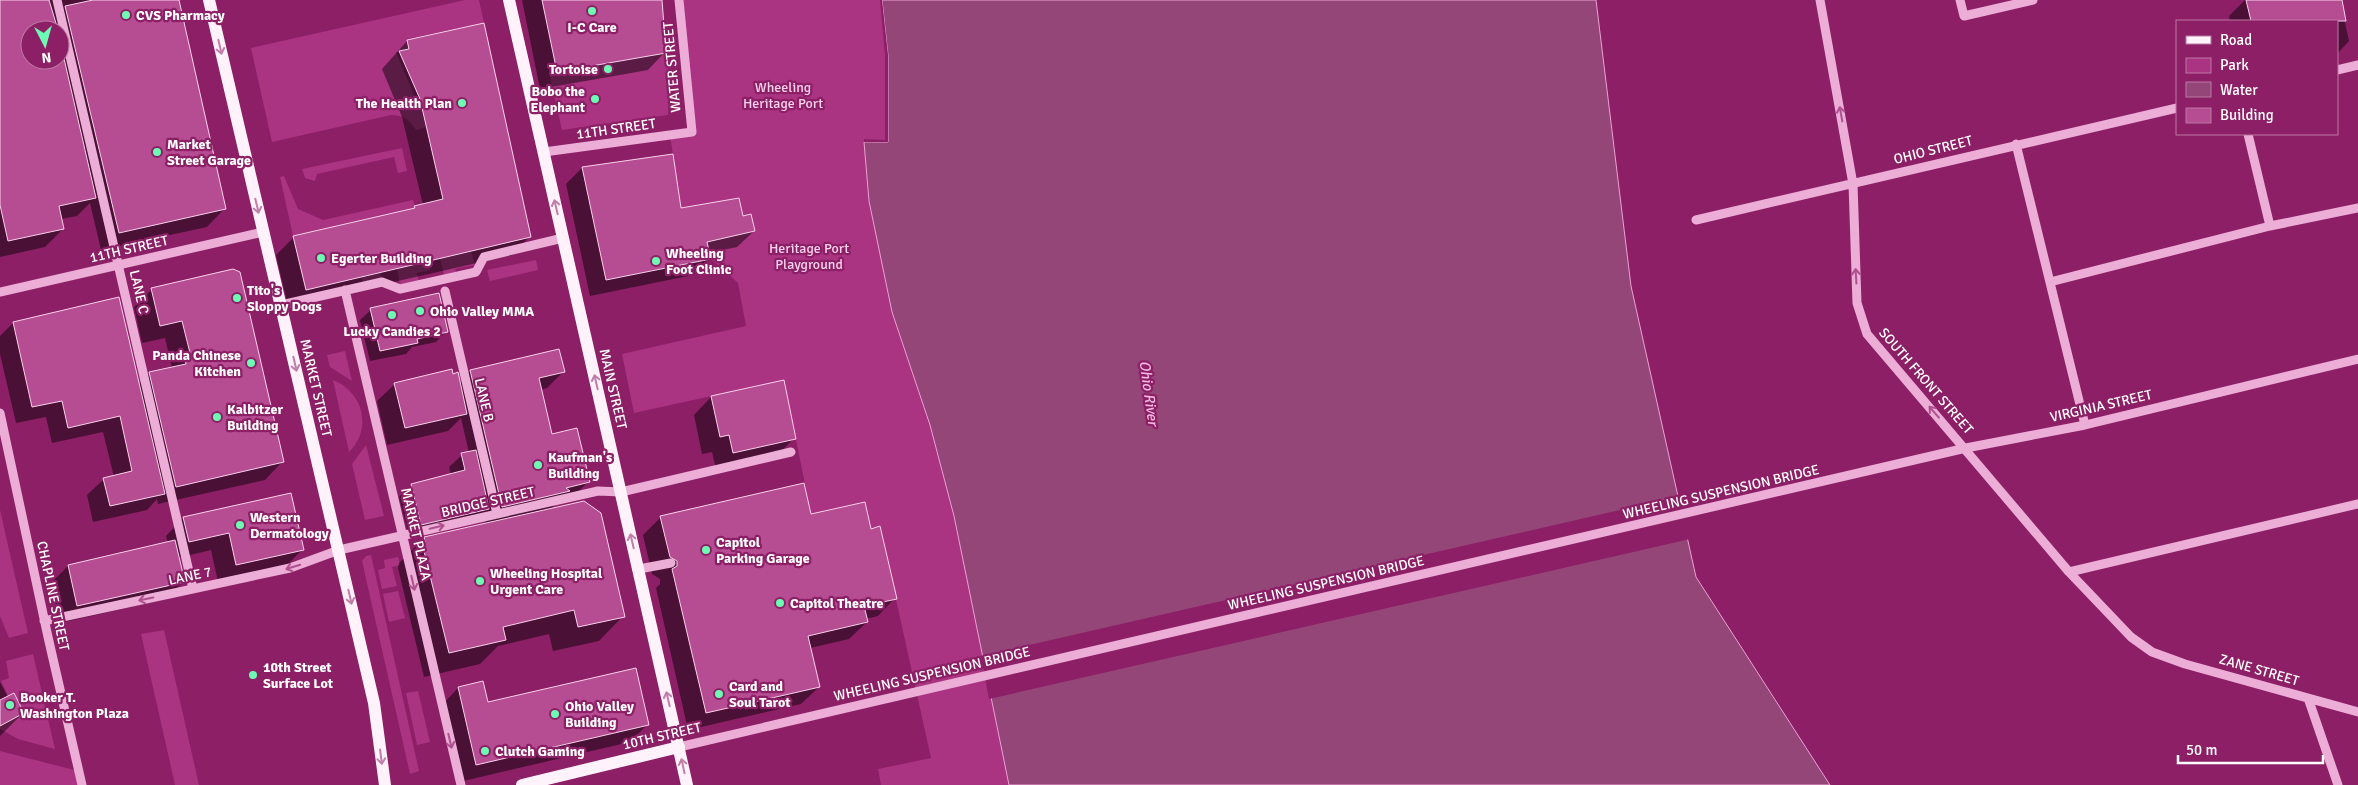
<svg xmlns="http://www.w3.org/2000/svg" width="2358" height="785" font-family="Signika,sans-serif">
  <style>
    .green { fill: #aa3382 }
    .water { fill: #944679; stroke: #eea0d5 }
    .pier { fill: #8d1f66 }
    .shadow { fill: #0007; fill-rule: evenodd }
    .building { fill: #b64c92; stroke: #f9d2ec }
    .lines { fill: none; stroke-linecap: round; stroke-linejoin: round }
    .minor { stroke: #ecadd7; stroke-width: 9 }
    .major { stroke: #fff2fa; stroke-width: 12 }
    .oneway { stroke: #c07ea9 }
    .oneway2 { stroke: #ae518e }
    .poi-dot { fill: #6dfab3; stroke: #8d1f66; stroke-width: 2 }
    .labels { text-anchor: middle; dominant-baseline: central; stroke-width: 4.5; stroke-linejoin: round; paint-order: stroke }
    .poi-label { font-size: 14px; font-weight: bold; fill: #fff; stroke: #8d1f66; text-anchor: start }
    .street-label { font-size: 14px; fill: #fff; stroke: #8d1f66 }
    .park-label { font-size: 14px; fill: #f9d2ec; stroke: #8d1f66 }
    .water-label { font-size: 15px; font-style: italic; fill: #f3b9e0; stroke: #8d1f66 }
  </style>
  <rect width="100%" height="100%" fill="#8d1f66"/>
  <!-- green -->
  <path class="green" d="M 465,0 L 479,0 L 484,23 L 407,39 L 409,49 L 396,52 L 419,107 L 422,107 L 427,127 L 416,130 C 410,120 403,115 391,115 L 272,142 L 251,48 Z
    M 679,0 L 882,0 L 888,55 L 888,142 L 864,142 L 869,201 L 892,312 L 930,425 L 954,516 L 1009,785 L 881,785 L 878,769 L 931,758 L 880,527 L 871,529 L 864,502 L 811,514 L 784,380 L 634,413 L 622,354 L 746,326 L 738,283 L 711,259 L 707,242 L 755,231 L 751,214 L 743,216 L 739,198 L 681,208 L 670,135 L 691,132 Z
    M 672,52 L 668,115 L 562,130 L 549,73 Z
    M 402,148 L 407,171 L 398,173 L 394,157 L 317,174 L 315,181 L 305,178 L 302,169 Z
    M 284,176 L 298,209 L 323,220 L 413,200 L 415,208 L 380,272 L 382,279 L 364,283 L 336,227 L 293,236 L 280,177 Z
    M 471,251 L 475,265 L 455,269 L 456,272 L 444,275 L 440,258 Z
    M 536,260 L 538,270 L 490,281 L 487,270 Z
    M 428,261 L 430,270 L 417,273 L 419,282 L 400,286 L 397,268 Z
    M 345,351 L 352,381 L 330,367 L 327,355 Z
    M 333,380 C 363,392 373,428 349,452 Z
    M 366,445 L 384,516 L 365,520 L 352,464 Z
    M 0,510 L 28,633 L 9,638 L 0,616 Z
    M 371,555 L 419,771 L 410,774 L 362,561 L 366,556 Z
    M 398,557 L 400,565 L 392,567 L 397,586 L 382,589 L 378,570 L 385,568 L 384,560 Z
    M 398,591 L 405,618 L 389,622 L 383,594 Z
    M 164,630 L 199,785 L 175,785 L 141,634 Z
    M 33,654 L 55,749 L 18,739 L 0,729 L 0,726 L 24,713 L 14,693 L 8,696 L 1,681 L 9,678 L 6,661 Z
    M 418,691 L 430,742 L 417,745 L 406,693 Z
    M 0,751 L 78,771 L 82,785 L 0,785 Z"/>
  <!-- water -->
  <path class="water" d="M 882,0 L 1596,0 L 1631,286 L 1696,577 L 1830,785 L 1009,785 L 954,516 L 930,425 L 892,312 L 869,201 L 864,142 L 888,142 L 888,55 Z"/>
  <!-- pier -->
  <path class="pier" d="M 880,0 L 882,0 L 888,55 L 888,142 L 864,142 L 864,139 L 885,140 L 885,55 Z
    M 1681,496 L 1690,539 L 989,699 L 981,656 Z"/>
  <!-- shadow -->
  <path class="shadow" d="M 0,0 L 177,0 L 225,208 L 207,227 L 101,250 L 90,203 L 77,216 L 61,219 L 63,229 L 45,247 L 0,257 ZM 30,30 L 60,30 L 60,60 L 30,60 Z
    M 522,0 L 661,0 L 665,52 L 648,70 L 540,89 Z
    M 2245,0 L 2340,0 L 2349,41 L 2337,54 L 2337,21 L 2230,21 L 2229,16 Z
    M 407,41 L 529,237 L 512,255 L 288,306 L 276,255 L 294,237 L 411,211 L 415,207 L 423,205 L 402,117 L 382,69 Z
    M 582,168 L 680,209 L 754,231 L 737,247 L 708,253 L 709,259 L 693,275 L 590,296 L 566,184 Z
    M 233,270 L 282,462 L 265,480 L 158,504 L 157,499 L 147,510 L 93,522 L 87,495 L 104,479 L 114,477 L 103,432 L 52,443 L 46,417 L 16,423 L 0,354 L 0,336 L 13,323 L 138,385 L 150,373 L 172,368 L 165,338 L 142,343 L 134,307 L 152,289 Z
    M 371,310 L 447,331 L 436,342 L 412,347 L 406,354 L 370,361 L 360,320 Z
    M 470,371 L 563,372 L 547,388 L 540,390 L 551,435 L 588,482 L 572,498 L 558,501 L 550,510 L 623,616 L 599,641 L 553,651 L 549,634 L 498,646 L 480,664 L 424,677 L 398,568 L 399,563 L 424,538 L 486,524 L 484,513 L 409,536 L 399,497 L 412,485 L 451,475 L 449,467 L 462,455 L 469,453 L 461,418 L 448,431 L 387,445 L 377,401 L 395,384 L 452,375 L 459,383 Z
    M 711,397 L 794,438 L 777,456 L 716,469 L 712,452 L 702,454 L 694,415 Z
    M 810,516 L 870,530 L 895,598 L 878,616 L 866,619 L 867,622 L 849,639 L 810,648 L 819,687 L 801,704 L 688,730 L 656,588 L 660,584 L 660,579 L 652,574 L 643,535 L 661,517 Z
    M 183,518 L 302,550 L 285,567 L 218,582 L 211,550 L 178,558 L 184,581 L 166,599 L 60,623 L 51,583 L 68,566 L 168,544 L 166,536 Z
    M 0,682 L 8,697 L 23,713 L 0,736 Z
    M 458,688 L 487,704 L 648,724 L 630,742 L 459,782 L 441,706 Z"/>
  <!-- building -->
  <path class="building" d="M 0,0 L 49,0 L 58,30 L 30,30 L 30,60 L 60,60 L 60,41 L 96,198 L 59,206 L 64,229 L 8,241 L 0,205 Z
    M 93,0 L 179,0 L 226,209 L 119,233 L 65,6 Z
    M 542,0 L 662,0 L 666,53 L 557,72 Z
    M 2246,0 L 2342,0 L 2346,21 L 2251,21 Z
    M 484,23 L 531,237 L 306,290 L 293,236 L 415,208 L 414,206 L 443,199 L 420,99 L 399,51 L 409,49 L 407,40 Z
    M 673,154 L 681,208 L 739,198 L 743,216 L 751,214 L 755,231 L 707,242 L 711,259 L 606,280 L 582,167 Z
    M 233,269 L 240,272 L 284,462 L 176,487 L 149,372 L 186,364 L 184,354 L 190,353 L 182,321 L 160,326 L 151,288 Z
    M 439,293 L 448,332 L 417,339 L 418,343 L 380,351 L 370,308 Z
    M 119,297 L 165,494 L 110,506 L 103,478 L 132,471 L 120,416 L 68,428 L 62,401 L 32,407 L 13,322 Z
    M 559,349 L 565,372 L 539,378 L 552,434 L 577,428 L 590,482 L 566,488 L 570,491 L 502,507 L 470,370 Z
    M 452,369 L 453,374 L 458,372 L 467,414 L 405,428 L 394,383 Z
    M 784,380 L 796,439 L 733,453 L 729,435 L 720,437 L 711,396 Z
    M 476,450 L 489,509 L 421,525 L 411,484 L 465,470 L 461,453 Z
    M 804,483 L 811,514 L 865,502 L 871,529 L 880,526 L 897,599 L 864,606 L 868,622 L 808,636 L 820,687 L 706,713 L 672,569 L 677,566 L 677,561 L 670,557 L 660,516 Z
    M 291,493 L 304,550 L 236,565 L 229,533 L 189,542 L 183,517 Z
    M 584,501 L 601,513 L 625,617 L 578,627 L 574,610 L 503,627 L 506,640 L 449,653 L 422,543 L 425,542 L 424,537 Z
    M 175,540 L 185,582 L 77,606 L 68,565 Z
    M 636,668 L 649,725 L 476,765 L 458,687 L 483,681 L 488,702 Z
    M 14,693 L 24,713 L 0,726 L 0,700 Z"/>
  <g class="lines">
    <!-- minor -->
    <path class="minor" d="M 57,0 L 193,589
      M 1820,0 L 1853,184 L 1857,303 L 1867,334 L 2069,572 L 2131,637 L 2152,652 L 2185,664 L 2358,712
      M 1960,0 L 1964,16 L 2033,0
      M 2337,70 L 2358,65
      M 2248,134 L 2270,226
      M 2016,144 L 2085,425
      M 544,152 L 692,132 L 679,0
      M 1696,220 L 2177,108
      M 2050,282 L 2270,226 L 2358,208
      M 345,290 L 461,785
      M 445,291 L 497,514
      M 0,292 L 263,232
      M 281,305 L 382,282 L 400,289 L 476,272 L 484,257 L 563,238
      M 0,413 L 48,637 L 82,785
      M 639,569 L 671,563
      M 2069,572 L 2358,504
      M 44,621 L 290,568 L 339,550 L 598,491 L 621,492 L 791,452
      M 2308,698 L 2338,785
      M 679,747 L 1966,448 L 2085,425 L 2358,359"/>
    <!-- major -->
    <path class="major" d="M 209,0 L 374,703 L 385,785
      M 509,0 L 687,785
      M 522,785 L 679,747"/>
  </g>
  <!-- one-way arrows -->
  <defs><path id="oneway-shaft" d="M-6 0H5M1.5-3L5.5 0L1.5 3" fill="none" stroke-width="1.6" stroke-linecap="round" stroke-linejoin="round" transform="scale(1.25)"/></defs>
  <g class="oneway">
    <use href="#oneway-shaft" transform="translate(220 47) rotate(77)"/>
    <use href="#oneway-shaft" transform="translate(257 206) rotate(77)"/>
    <use href="#oneway-shaft" transform="translate(556 207) rotate(-103)"/>
    <use href="#oneway-shaft" transform="translate(295 364) rotate(77)"/>
    <use href="#oneway-shaft" transform="translate(596 382) rotate(-103)"/>
    <use href="#oneway-shaft" transform="translate(632 541) rotate(-103)"/>
    <use href="#oneway-shaft" transform="translate(350 597) rotate(77)"/>
    <use href="#oneway-shaft" transform="translate(668 699) rotate(-103)"/>
    <use href="#oneway-shaft" transform="translate(381 757) rotate(83)"/>
    <use href="#oneway-shaft" transform="translate(683 766) rotate(-102)"/>
  </g>
  <g class="oneway2">
    <use href="#oneway-shaft" transform="translate(1841 114) rotate(-100)"/>
    <use href="#oneway-shaft" transform="translate(1856 276) rotate(-93)"/>
    <use href="#oneway-shaft" transform="translate(1934 412) rotate(-131)"/>
    <use href="#oneway-shaft" transform="translate(437 527) rotate(-13)"/>
    <use href="#oneway-shaft" transform="translate(293 567) rotate(163)"/>
    <use href="#oneway-shaft" transform="translate(413 583) rotate(77)"/>
    <use href="#oneway-shaft" transform="translate(146 599) rotate(168)"/>
    <use href="#oneway-shaft" transform="translate(450 741) rotate(77)"/>
  </g>
  <!-- markers -->
  <g class="poi-dot">
    <circle cx="592" cy="11" r="5"/>
    <circle cx="126" cy="15" r="5"/>
    <circle cx="608" cy="69" r="5"/>
    <circle cx="595" cy="99" r="5"/>
    <circle cx="462" cy="103" r="5"/>
    <circle cx="157" cy="152" r="5"/>
    <circle cx="321" cy="258" r="5"/>
    <circle cx="656" cy="261" r="5"/>
    <circle cx="237" cy="298" r="5"/>
    <circle cx="420" cy="311" r="5"/>
    <circle cx="392" cy="315" r="5"/>
    <circle cx="251" cy="363" r="5"/>
    <circle cx="217" cy="417" r="5"/>
    <circle cx="538" cy="465" r="5"/>
    <circle cx="240" cy="525" r="5"/>
    <circle cx="706" cy="550" r="5"/>
    <circle cx="480" cy="581" r="5"/>
    <circle cx="780" cy="603" r="5"/>
    <circle cx="253" cy="675" r="5"/>
    <circle cx="719" cy="694" r="5"/>
    <circle cx="10" cy="705" r="5"/>
    <circle cx="555" cy="714" r="5"/>
    <circle cx="485" cy="751" r="5"/>
  </g>
  <g class="labels">
    <!-- poi labels -->
    <g class="poi-label">
      <text x="136" y="15">CVS Pharmacy</text>
      <text x="592" y="27" text-anchor="middle">I-C Care</text>
      <text x="598" y="69" text-anchor="end">Tortoise</text>
      <text x="585" y="91" text-anchor="end">Bobo the<tspan x="585" dy="16">Elephant</tspan></text>
      <text x="452" y="103" text-anchor="end">The Health Plan</text>
      <text x="167" y="144">Market<tspan x="167" dy="16">Street Garage</tspan></text>
      <text x="666" y="253">Wheeling<tspan x="666" dy="16">Foot Clinic</tspan></text>
      <text x="331" y="258">Egerter Building</text>
      <text x="247" y="290">Tito's<tspan x="247" dy="16">Sloppy Dogs</tspan></text>
      <text x="430" y="311">Ohio Valley MMA</text>
      <text x="392" y="331" text-anchor="middle">Lucky Candies 2</text>
      <text x="241" y="355" text-anchor="end">Panda Chinese<tspan x="241" dy="16">Kitchen</tspan></text>
      <text x="227" y="409">Kalbitzer<tspan x="227" dy="16">Building</tspan></text>
      <text x="548" y="457">Kaufman's<tspan x="548" dy="16">Building</tspan></text>
      <text x="250" y="517">Western<tspan x="250" dy="16">Dermatology</tspan></text>
      <text x="716" y="542">Capitol<tspan x="716" dy="16">Parking Garage</tspan></text>
      <text x="490" y="573">Wheeling Hospital<tspan x="490" dy="16">Urgent Care</tspan></text>
      <text x="790" y="603">Capitol Theatre</text>
      <text x="263" y="667">10th Street<tspan x="263" dy="16">Surface Lot</tspan></text>
      <text x="729" y="686">Card and<tspan x="729" dy="16">Soul Tarot</tspan></text>
      <text x="20" y="697">Booker T.<tspan x="20" dy="16">Washington Plaza</tspan></text>
      <text x="565" y="706">Ohio Valley<tspan x="565" dy="16">Building</tspan></text>
      <text x="495" y="751">Clutch Gaming</text>
    </g>
    <!-- street labels -->
    <g class="street-label">
      <text transform="translate(672 67) rotate(-95)">WATER STREET</text>
      <text transform="translate(616 129) rotate(-8)">11TH STREET</text>
      <text transform="translate(1933 150) rotate(-14)">OHIO STREET</text>
      <text transform="translate(129 249) rotate(-13)">11TH STREET</text>
      <text transform="translate(139 292) rotate(77)">LANE C</text>
      <text transform="translate(1926 381) rotate(49)">SOUTH FRONT STREET</text>
      <text transform="translate(316 388) rotate(77)">MARKET STREET</text>
      <text transform="translate(613 389) rotate(77)">MAIN STREET</text>
      <text transform="translate(484 400) rotate(77)">LANE B</text>
      <text transform="translate(2101 406) rotate(-13)">VIRGINIA STREET</text>
      <text transform="translate(1721 492) rotate(-13)">WHEELING SUSPENSION BRIDGE</text>
      <text transform="translate(488 502) rotate(-13)">BRIDGE STREET</text>
      <text transform="translate(416 534) rotate(77)">MARKET PLAZA</text>
      <text transform="translate(190 576) rotate(-12)">LANE 7</text>
      <text transform="translate(1326 583) rotate(-13)">WHEELING SUSPENSION BRIDGE</text>
      <text transform="translate(53 596) rotate(78)">CHAPLINE STREET</text>
      <text transform="translate(2259 670) rotate(16)">ZANE STREET</text>
      <text transform="translate(932 674) rotate(-13)">WHEELING SUSPENSION BRIDGE</text>
      <text transform="translate(662 736) rotate(-13)">10TH STREET</text>
    </g>
    <!-- park labels -->
    <g class="park-label">
      <text x="783" y="87">Wheeling<tspan x="783" dy="16">Heritage Port</tspan></text>
      <text x="809" y="248">Heritage Port<tspan x="809" dy="16">Playground</tspan></text>
    </g>
    <!-- water labels -->
    <g class="water-label">
      <text transform="translate(1149 393) rotate(82)">Ohio River</text>
    </g>
  </g>
  <!-- legend -->
  <rect x="2176" y="20" width="162" height="115" fill="#8d1f66" stroke="#bb79a3"/>
  <rect x="2186" y="36" width="25" height="8" fill="#fff2fa" stroke="#bb79a3"/>
  <text x="2220" y="45" font-size="15" fill="#ffffff">Road</text>
  <rect x="2186" y="58" width="25" height="15" fill="#aa3382" stroke="#bb79a3"/>
  <text x="2220" y="70" font-size="15" fill="#ffffff">Park</text>
  <rect x="2186" y="82" width="25" height="15" fill="#944679" stroke="#bb79a3"/>
  <text x="2220" y="95" font-size="15" fill="#ffffff">Water</text>
  <rect x="2186" y="108" width="25" height="15" fill="#b64c92" stroke="#bb79a3"/>
  <text x="2220" y="120" font-size="15" fill="#ffffff">Building</text>
  <!-- north arrow -->
  <g transform="translate(45 45) rotate(174)"><circle r="24" fill="#8d1f66" stroke="#bb79a3"/>
  <path d="M0-4L9 19L0 12L-9 19Z" fill="#6dfab3"/>
  <text y="-8" font-size="14" font-weight="bold" text-anchor="middle" fill="#ffffff">N</text>
  </g>
  <!-- scale -->
  <path d="M2178 755v8h145v-8" fill="none" stroke="#ffffff" stroke-width="2.5"/>
  <text x="2186" y="755" font-size="15" fill="#ffffff" stroke="#8d1f66" stroke-width="4" paint-order="stroke">50 m</text>
</svg>
